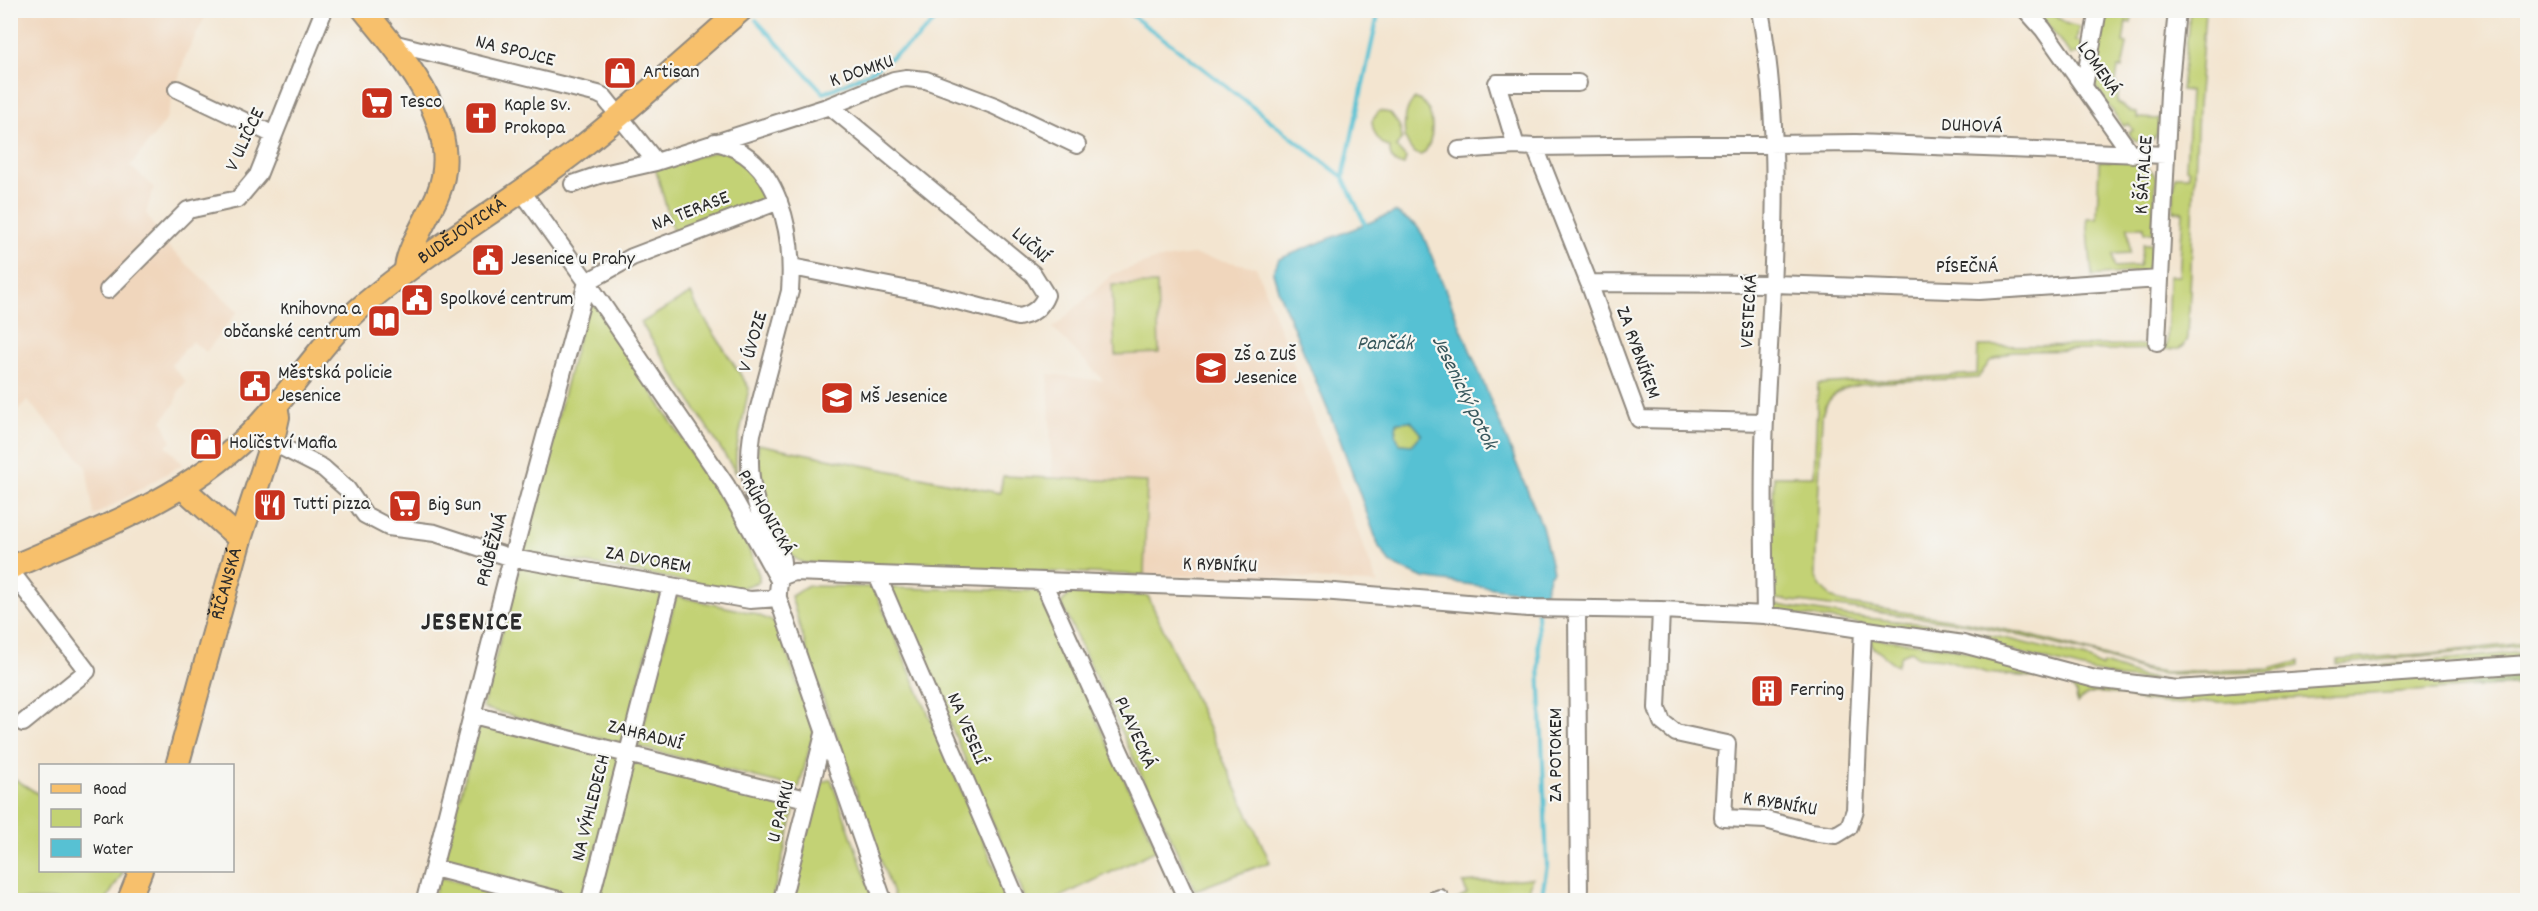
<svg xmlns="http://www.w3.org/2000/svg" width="2538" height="911" font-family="Dekko,sans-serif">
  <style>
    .built { fill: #f0d6bc }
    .green { fill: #c3d274; stroke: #777e50; stroke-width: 1.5 }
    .forest { fill: #9ab466; stroke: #627048; stroke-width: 1.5 }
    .water { fill: #57c1d3; stroke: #41767f; stroke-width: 1.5; fill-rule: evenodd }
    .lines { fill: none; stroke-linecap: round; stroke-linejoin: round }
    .stream { stroke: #57c1d3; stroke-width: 4 }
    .minor-casing { stroke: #8f887e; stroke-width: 20 }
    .major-casing { stroke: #8f887e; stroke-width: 26 }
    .minor { stroke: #fff; stroke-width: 16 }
    .major { stroke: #f7c06c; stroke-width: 22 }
    .labels { text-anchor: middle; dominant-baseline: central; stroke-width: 4.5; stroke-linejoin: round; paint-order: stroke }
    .street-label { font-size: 20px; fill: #2b2b2b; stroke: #f6f6f2 }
    .poi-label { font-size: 20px; fill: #2b2b2b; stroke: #f6f6f2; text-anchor: start }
    .water-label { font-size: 21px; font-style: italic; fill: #38585d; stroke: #f6f6f2 }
    .district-label { font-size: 26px; font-weight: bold; letter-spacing: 1.5px; fill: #2b2b2b; stroke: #f6f6f2 }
  </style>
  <rect width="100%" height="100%" fill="#f6f6f2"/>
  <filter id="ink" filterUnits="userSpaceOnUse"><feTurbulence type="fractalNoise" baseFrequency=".0167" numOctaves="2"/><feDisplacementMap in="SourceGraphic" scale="12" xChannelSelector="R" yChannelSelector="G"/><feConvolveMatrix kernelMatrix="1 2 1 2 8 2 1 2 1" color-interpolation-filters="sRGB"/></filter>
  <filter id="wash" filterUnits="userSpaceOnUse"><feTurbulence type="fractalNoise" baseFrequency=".008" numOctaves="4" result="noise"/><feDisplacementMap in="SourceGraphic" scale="24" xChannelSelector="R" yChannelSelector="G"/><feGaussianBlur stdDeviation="1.35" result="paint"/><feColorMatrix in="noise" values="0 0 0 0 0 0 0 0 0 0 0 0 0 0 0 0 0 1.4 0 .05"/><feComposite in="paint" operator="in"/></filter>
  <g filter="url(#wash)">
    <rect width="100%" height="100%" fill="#f3e5d0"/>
    <!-- built -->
    <path class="built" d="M 11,11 L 208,11 L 186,55 L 165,122 L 130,166 L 154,187 L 146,213 L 166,245 L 238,311 L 206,352 L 192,341 L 171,365 L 186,382 L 178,391 L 176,402 L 162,421 L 172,441 L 166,446 L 183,464 L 94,516 L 86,466 L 27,400 L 11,417 Z
      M 1193,255 L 1256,267 L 1378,584 L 1305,578 L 1144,575 L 1147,482 L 1052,478 L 1048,374 L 1104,381 L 1053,328 L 1113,274 L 1154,260 Z"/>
    <!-- green -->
    <path class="green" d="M 2037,11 L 2056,11 L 2055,15 L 2067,24 L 2079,27 L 2076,41 L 2086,43 L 2082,53 L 2071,55 Z
      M 2106,11 L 2133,11 L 2131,23 L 2126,22 L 2123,43 L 2127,44 L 2122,68 L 2118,68 L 2115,89 L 2119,90 L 2117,102 L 2129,111 L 2137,113 L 2137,118 L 2159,119 L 2157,134 C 2149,145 2136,146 2129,133 L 2133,130 L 2128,124 L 2124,126 L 2122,124 L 2095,87 L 2094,80 Z
      M 2190,11 L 2205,11 L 2198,107 L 2188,338 L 2184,346 L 2179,349 L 2012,351 L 1990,361 L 1978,378 C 1950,380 1861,379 1840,391 C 1830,397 1824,405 1822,416 L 1815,575 C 1821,590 1828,596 1843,603 L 1968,622 L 2021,633 L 2106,656 L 2139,668 L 2166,672 L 2270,669 L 2299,661 L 2299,666 L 2272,672 L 2164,674 L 2145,671 L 2093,654 L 2014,634 L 1967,624 L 1769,598 L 1774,476 L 1814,476 L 1818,384 L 1977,374 L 1978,346 L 2167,345 L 2169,276 L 2179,276 L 2183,212 L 2173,211 L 2175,176 L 2189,176 L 2189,170 L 2186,168 L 2190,91 L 2181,90 Z
      M 1415,99 C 1436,102 1437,145 1421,155 C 1400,152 1400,110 1415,99 Z
      M 1379,111 L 1390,113 L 1399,125 L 1402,138 L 1396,147 L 1406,158 L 1404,165 C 1395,166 1389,157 1390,148 C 1378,143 1373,134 1372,121 Z
      M 722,150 C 741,157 764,179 768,199 L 674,235 L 655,167 Z
      M 2099,161 C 2119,162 2149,156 2156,179 L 2153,232 L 2144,233 L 2144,227 L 2128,227 L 2130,253 L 2113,254 L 2114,267 L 2139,266 L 2143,244 L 2152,244 L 2151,262 L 2144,271 L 2092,276 L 2087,218 L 2097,218 Z
      M 1157,284 L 1159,353 L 1115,355 L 1112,285 Z
      M 691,293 L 697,307 L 749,388 L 736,452 L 736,473 L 641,323 Z
      M 594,302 L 741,530 L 759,575 L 759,582 L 734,590 L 523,552 L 587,303 Z
      M 1411,421 L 1422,434 L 1412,445 L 1400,444 L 1395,434 L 1397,422 Z
      M 758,444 L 1000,493 L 1003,476 L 1147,482 L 1144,575 L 803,563 C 769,549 756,476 758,444 Z
      M 520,565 L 662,593 L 623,744 L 482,708 Z
      M 808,586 L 871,587 L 875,591 L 1009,900 L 895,900 L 811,665 L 791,596 Z
      M 891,588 L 1038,591 L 1157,850 L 1054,900 L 1026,900 Z
      M 1072,592 L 1148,596 L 1270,862 L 1195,890 L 1061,603 Z
      M 676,596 L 753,613 L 774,622 L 780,633 L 814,731 L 799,788 L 638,747 Z
      M 1771,604 L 1847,616 L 1935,625 L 1935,627 L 1941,628 L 1941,626 L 2004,638 L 2086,658 L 2102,667 L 2103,664 L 2140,676 L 2166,681 L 2273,678 L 2191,683 L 2119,678 L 1955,637 L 1778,612 Z
      M 1869,638 L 1944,646 L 2125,689 L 2527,668 L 2528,673 L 2480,674 L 2463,678 L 2463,683 L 2482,687 C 2385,692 2289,701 2191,703 C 2177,704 2161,703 2146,701 C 2127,698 2090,683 2077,703 L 2076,693 L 2068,683 L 2042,678 L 1987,673 L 1944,659 L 1918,657 L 1911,651 L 1901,655 L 1897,666 L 1873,647 Z
      M 2527,643 L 2527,646 L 2337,664 L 2337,660 L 2422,654 Z
      M 2524,652 L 2524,655 L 2527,655 L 2527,659 L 2379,669 L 2379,666 Z
      M 479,722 L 620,758 L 583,899 L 443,863 Z
      M 634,762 L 796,803 L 772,900 L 598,900 Z
      M 10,776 L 40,795 L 40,870 L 124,871 L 106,900 L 11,900 Z
      M 831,779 L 874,900 L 788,900 L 817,784 Z
      M 439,877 L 529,900 L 433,900 Z
      M 1532,878 L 1525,900 L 1457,900 L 1467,894 L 1463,883 Z"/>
    <!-- forest -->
    <path class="forest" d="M 2514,672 L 2527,673 L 2527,684 L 2482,687 L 2463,683 L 2463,678 Z"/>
    <!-- water -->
    <path class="water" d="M 1395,212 L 1416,225 L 1423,235 L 1542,526 L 1553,571 L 1549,576 L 1545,592 L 1537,594 L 1423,578 L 1390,563 L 1379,547 L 1339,437 L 1279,293 L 1273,272 L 1279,259 ZM 1411,421 L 1422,434 L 1412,445 L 1400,444 L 1395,434 L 1397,422 Z"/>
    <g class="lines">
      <!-- stream -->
      <path class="stream" d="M 1124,10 L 1178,49 L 1343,177 L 1366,226
        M 756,20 L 824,93 L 870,72 L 916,40 L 945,10
        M 1343,177 L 1379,10
        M 1537,612 L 1547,865 L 1541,900"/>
    </g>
  </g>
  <g filter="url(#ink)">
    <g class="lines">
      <defs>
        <path id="minor" d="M 1760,10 C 1785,147 1772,282 1765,419 C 1762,484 1764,550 1765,615
          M 2026,10 L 2043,29 L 2132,155
          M 392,43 L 598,94 L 604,97 L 656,162 L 830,106 L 894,80 L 906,78 L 926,80 L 995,106 L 1077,145
          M 2084,86 L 2098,10
          M 177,89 L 274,135
          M 715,142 C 780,155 794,235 790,291 L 752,434 C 747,467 751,494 764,524 C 769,536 781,549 782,562 C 783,571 777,584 778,598 L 883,900
          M 1516,146 L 1497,83 L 1578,83
          M 1535,147 L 1589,283 L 1639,419 L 1765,422
          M 1459,150 L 1516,146 L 1535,147 L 1856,143 L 2166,155
          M 573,184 L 599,175 L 656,162
          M 521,190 L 587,282 L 726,485 L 778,578
          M 792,267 L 935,295 L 1018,317 C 1032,315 1041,308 1046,295 L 1033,274 L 830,106
          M 1589,283 L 1774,284 L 1979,291 L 2160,279
          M 108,290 L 188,210 L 238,199 L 258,175 L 324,10
          M 2157,342 L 2169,93 L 2177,10
          M 272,442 L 323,468 L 347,489 L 365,515 L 388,527 L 435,533 L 512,558 L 750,600 L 778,598
          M 10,570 L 87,671 L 23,723
          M 877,575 L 1017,900
          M 778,578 L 794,572 L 1322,591 L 1528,608 L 1661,610 L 1765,615 L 1963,644 L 2095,679 L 2177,689 L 2528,664
          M 1043,582 L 1187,900
          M 1577,609 L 1579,900
          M 1661,610 L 1657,708 L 1662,722 L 1676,733 L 1727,744 L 1723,818 L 1766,820 L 1811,832 L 1836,835 L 1849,827 L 1855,810 L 1863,629
          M 473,715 L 806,799
          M 434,868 L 559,900
          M 425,900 L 512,558 L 587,282 L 632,257 L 779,201
          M 590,900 L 671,586
          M 782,900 L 824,734
          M 1434,900 L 1440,898"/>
        <g id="major">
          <path d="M 364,10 C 404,58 465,127 438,194 C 430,214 406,251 406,270"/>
          <path d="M 183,488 L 240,539"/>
          <path id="s1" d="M 10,568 C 94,531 183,500 249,435 C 292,394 320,341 366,303 C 432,248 506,205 574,153 C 632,108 686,58 741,10"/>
          <path id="s2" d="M 177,766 L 240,539 L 274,435 L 278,417 L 276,405"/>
          <path d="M 129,900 L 141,870"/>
        </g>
      </defs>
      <!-- minor casing -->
      <use href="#minor" class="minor-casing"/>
      <!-- major casing -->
      <use href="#major" class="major-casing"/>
      <!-- minor -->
      <use href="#minor" class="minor"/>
      <!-- major -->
      <use href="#major" class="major"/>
    </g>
  </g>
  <!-- icons -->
  <defs>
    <symbol id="shop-square" viewBox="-11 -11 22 22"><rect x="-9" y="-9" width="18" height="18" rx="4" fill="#c8321e" stroke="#f6f6f2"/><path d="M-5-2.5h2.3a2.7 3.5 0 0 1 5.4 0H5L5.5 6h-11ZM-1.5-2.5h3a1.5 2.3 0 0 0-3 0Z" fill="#fff"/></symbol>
    <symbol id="supermarket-square" viewBox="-11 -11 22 22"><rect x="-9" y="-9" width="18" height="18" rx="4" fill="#c8321e" stroke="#f6f6f2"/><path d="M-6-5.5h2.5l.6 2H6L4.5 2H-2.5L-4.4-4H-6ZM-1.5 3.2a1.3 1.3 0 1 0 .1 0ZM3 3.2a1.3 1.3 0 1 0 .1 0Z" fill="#fff"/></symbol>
    <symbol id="church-square" viewBox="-11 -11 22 22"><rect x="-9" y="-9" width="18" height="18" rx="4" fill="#c8321e" stroke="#f6f6f2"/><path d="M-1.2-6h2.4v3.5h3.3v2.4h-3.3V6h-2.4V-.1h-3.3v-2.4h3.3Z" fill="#fff"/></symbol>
    <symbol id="civic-square" viewBox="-11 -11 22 22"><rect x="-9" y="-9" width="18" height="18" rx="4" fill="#c8321e" stroke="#f6f6f2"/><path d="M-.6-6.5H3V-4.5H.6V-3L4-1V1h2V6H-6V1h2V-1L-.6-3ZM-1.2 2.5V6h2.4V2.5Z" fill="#fff"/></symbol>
    <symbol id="library-square" viewBox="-11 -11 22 22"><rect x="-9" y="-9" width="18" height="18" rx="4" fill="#c8321e" stroke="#f6f6f2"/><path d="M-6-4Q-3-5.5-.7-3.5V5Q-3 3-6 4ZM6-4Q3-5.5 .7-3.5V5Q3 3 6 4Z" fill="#fff"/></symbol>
    <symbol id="school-square" viewBox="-11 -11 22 22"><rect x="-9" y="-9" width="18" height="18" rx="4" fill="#c8321e" stroke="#f6f6f2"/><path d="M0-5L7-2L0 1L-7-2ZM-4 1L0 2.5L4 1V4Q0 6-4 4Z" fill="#fff"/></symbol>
    <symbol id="restaurant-square" viewBox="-11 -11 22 22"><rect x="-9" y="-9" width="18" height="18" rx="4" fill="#c8321e" stroke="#f6f6f2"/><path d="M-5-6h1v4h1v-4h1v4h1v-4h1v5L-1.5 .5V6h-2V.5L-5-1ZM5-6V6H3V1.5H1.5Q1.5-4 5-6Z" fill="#fff"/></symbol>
    <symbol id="building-square" viewBox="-11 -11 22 22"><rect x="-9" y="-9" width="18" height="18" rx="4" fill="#c8321e" stroke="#f6f6f2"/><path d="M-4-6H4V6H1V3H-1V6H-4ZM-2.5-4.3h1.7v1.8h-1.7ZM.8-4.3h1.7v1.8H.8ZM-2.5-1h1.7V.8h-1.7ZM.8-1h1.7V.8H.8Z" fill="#fff"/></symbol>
  </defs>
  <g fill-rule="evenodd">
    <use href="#shop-square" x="601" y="54" width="38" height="38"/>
    <use href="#supermarket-square" x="358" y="84" width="38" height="38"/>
    <use href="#church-square" x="462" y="99" width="38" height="38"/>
    <use href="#civic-square" x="469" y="241" width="38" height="38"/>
    <use href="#civic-square" x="398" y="281" width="38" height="38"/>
    <use href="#library-square" x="365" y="302" width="38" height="38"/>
    <use href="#school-square" x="1192" y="349" width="38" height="38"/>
    <use href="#civic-square" x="236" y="367" width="38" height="38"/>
    <use href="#school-square" x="818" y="379" width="38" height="38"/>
    <use href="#shop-square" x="187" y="425" width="38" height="38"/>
    <use href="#restaurant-square" x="251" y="486" width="38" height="38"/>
    <use href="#supermarket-square" x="386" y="487" width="38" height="38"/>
    <use href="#building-square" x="1748" y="672" width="38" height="38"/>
  </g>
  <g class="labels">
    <!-- street labels -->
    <g class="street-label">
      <text transform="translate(515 52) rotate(14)">NA SPOJCE</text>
      <text transform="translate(2098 69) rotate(55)">LOMENÁ</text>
      <text transform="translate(862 72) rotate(-19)">K DOMKU</text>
      <text transform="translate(1972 127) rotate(2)">DUHOVÁ</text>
      <text transform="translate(246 140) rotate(-65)">V ULIČCE</text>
      <text transform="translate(2145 175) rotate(-86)">K ŠÁTALCE</text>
      <text transform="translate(691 212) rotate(-21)">NA TERASE</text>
      <text stroke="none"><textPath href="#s1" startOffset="572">BUDĚJOVICKÁ</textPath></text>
      <text transform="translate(1030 246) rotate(41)">LUČNÍ</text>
      <text x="1967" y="268">PÍSEČNÁ</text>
      <text transform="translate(1750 311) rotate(-87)">VESTECKÁ</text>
      <text transform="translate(754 342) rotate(-74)">V ÚVOZE</text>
      <text transform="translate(1637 353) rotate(70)">ZA RYBNÍKEM</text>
      <text transform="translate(765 513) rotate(60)">PRŮHONICKÁ</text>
      <text transform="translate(493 550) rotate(-75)">PRŮBĚŽNÁ</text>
      <text transform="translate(648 561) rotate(10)">ZA DVOREM</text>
      <text transform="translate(1220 566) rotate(2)">K RYBNÍKU</text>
      <text stroke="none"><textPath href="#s2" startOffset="189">ŘÍČANSKÁ</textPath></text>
      <text transform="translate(966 729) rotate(67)">NA VESELÍ</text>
      <text transform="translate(1134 733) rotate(66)">PLAVECKÁ</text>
      <text transform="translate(645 736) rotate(14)">ZAHRADNÍ</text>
      <text transform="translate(1557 755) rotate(-90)">ZA POTOKEM</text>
      <text transform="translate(1780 805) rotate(9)">K RYBNÍKU</text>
      <text transform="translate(592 808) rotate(-76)">NA VÝHLEDECH</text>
      <text transform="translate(782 812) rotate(-76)">U PARKU</text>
    </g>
    <!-- poi labels -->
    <g class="poi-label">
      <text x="643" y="73">Artisan</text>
      <text x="400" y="103">Tesco</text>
      <text x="504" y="106">Kaple Sv.<tspan x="504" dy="23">Prokopa</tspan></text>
      <text x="511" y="260">Jesenice u Prahy</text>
      <text x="440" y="300">Spolkové centrum</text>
      <text x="361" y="310" text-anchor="end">Knihovna a<tspan x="361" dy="23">občanské centrum</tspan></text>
      <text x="1234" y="356">ZŠ a ZUŠ<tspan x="1234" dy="23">Jesenice</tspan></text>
      <text x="278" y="374">Městská policie<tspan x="278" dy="23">Jesenice</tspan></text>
      <text x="860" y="398">MŠ Jesenice</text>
      <text x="229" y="444">Holičství Mafia</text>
      <text x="293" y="505">Tutti pizza</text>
      <text x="428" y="506">Big Sun</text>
      <text x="1790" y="691">Ferring</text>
    </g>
    <!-- water labels -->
    <g class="water-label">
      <text x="1385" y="345">Pančák</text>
      <text transform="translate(1463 393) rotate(64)">Jesenický potok</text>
    </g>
    <!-- district labels -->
    <g class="district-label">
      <text x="472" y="623">JESENICE</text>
    </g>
  </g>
  <!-- margin -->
  <rect width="2538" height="911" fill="none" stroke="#f6f6f2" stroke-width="36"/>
  <!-- legend -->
  <rect x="39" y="764" width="195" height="108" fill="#f6f6f2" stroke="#a5a5a2" stroke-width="1.5"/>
  <rect x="51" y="784" width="30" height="9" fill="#f7c06c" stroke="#a5a5a2" stroke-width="1.5"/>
  <text x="93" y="794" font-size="18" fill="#2b2b2b">Road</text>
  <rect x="51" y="809" width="30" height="18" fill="#c3d274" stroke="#a5a5a2" stroke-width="1.5"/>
  <text x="93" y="824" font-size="18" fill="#2b2b2b">Park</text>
  <rect x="51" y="839" width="30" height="18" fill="#57c1d3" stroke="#a5a5a2" stroke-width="1.5"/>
  <text x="93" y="854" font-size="18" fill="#2b2b2b">Water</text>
</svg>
